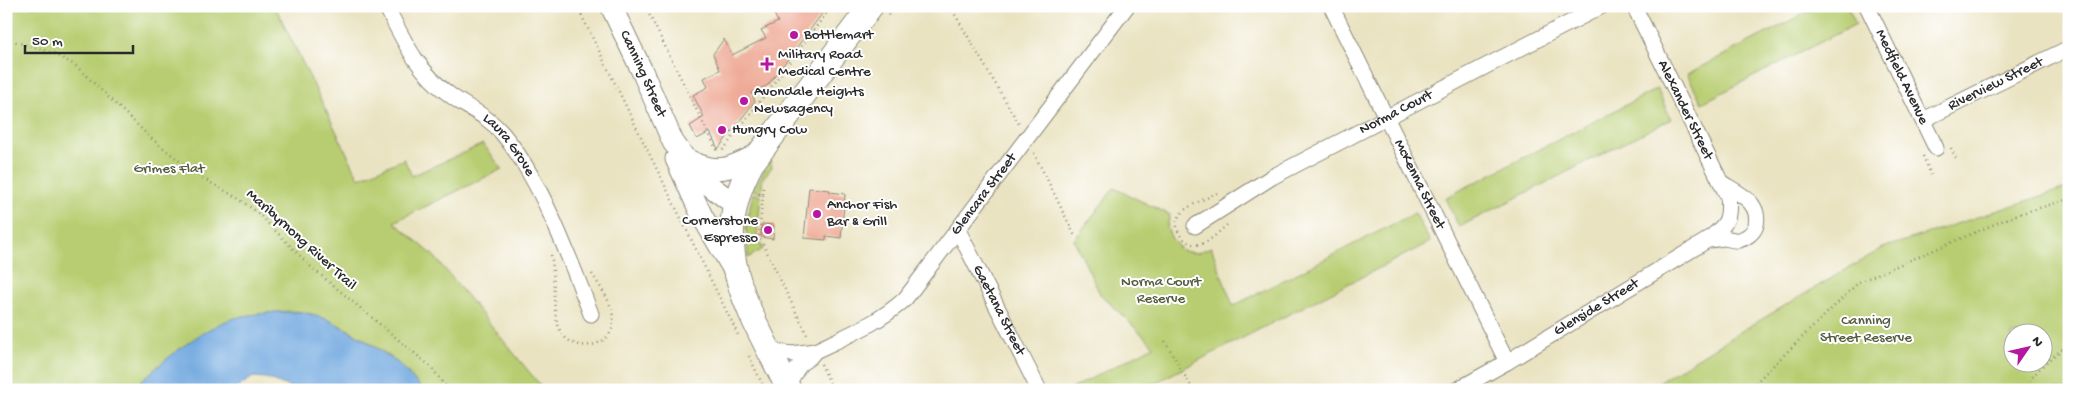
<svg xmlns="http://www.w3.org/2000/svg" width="2075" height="396" font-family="'Gochi Hand',sans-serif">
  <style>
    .green { fill: #b8cd71; stroke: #727c4e; fill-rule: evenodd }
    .water { fill: #71a8df; stroke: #4e6a85 }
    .building { fill: #eda28c }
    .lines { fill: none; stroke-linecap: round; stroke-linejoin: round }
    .street-casing { stroke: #8a8776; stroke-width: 17 }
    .secondary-casing { stroke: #8a8776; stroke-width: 23 }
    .primary-casing { stroke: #8a8776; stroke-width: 26 }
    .path { stroke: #8a8776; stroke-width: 2.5; stroke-dasharray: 1 4; stroke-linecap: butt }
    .street { stroke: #fff; stroke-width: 15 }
    .secondary { stroke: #fff; stroke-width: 21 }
    .primary { stroke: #fff; stroke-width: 24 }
    .poi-dot { fill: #b5179e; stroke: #fff; stroke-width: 2 }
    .labels { text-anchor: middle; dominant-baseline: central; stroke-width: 4; stroke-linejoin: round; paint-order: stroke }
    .poi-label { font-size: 15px; fill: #2b2b2b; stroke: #fff; text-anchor: start }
    .street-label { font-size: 15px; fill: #2b2b2b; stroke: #fff }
    .park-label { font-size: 15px; fill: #555c40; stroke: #fff }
  </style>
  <rect width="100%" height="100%" fill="#fff"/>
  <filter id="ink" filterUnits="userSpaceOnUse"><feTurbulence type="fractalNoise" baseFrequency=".02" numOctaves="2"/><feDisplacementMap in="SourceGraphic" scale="10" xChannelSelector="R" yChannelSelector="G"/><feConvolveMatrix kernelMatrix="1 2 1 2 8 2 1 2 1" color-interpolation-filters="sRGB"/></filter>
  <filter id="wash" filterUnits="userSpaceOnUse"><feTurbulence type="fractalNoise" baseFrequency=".0096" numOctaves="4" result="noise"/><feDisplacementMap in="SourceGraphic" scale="20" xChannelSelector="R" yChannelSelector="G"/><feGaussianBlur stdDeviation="1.12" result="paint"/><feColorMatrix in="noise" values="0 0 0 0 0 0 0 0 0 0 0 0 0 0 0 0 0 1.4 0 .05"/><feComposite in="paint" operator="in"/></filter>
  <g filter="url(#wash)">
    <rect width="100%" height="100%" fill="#eae3c1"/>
    <!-- green -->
    <path class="green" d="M 6,6 L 275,6 L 359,178 L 404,159 L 412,176 L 483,144 L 502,169 L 394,222 L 434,256 L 544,390 L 423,390 C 416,381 408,372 400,365 C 378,345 332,317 303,312 C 289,310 274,312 261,314 C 249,315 235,317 224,322 C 189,339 159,365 131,390 L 6,390 Z
      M 1819,6 L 1847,6 L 1856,24 L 1702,103 L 1687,74 Z
      M 1657,89 L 1671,119 L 1459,227 L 1445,198 Z
      M 770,160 L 772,167 L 763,178 L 761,193 L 753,190 Z
      M 2069,187 L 2069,390 L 1646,390 L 1745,329 L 1883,248 ZM 2012,334 L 2042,334 L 2042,364 L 2012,364 Z
      M 1114,188 L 1170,215 L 1167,228 L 1173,241 L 1183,251 L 1197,253 L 1211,247 L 1233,306 L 1415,213 L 1430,242 L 1141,390 L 1069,390 L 1154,346 L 1100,294 L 1074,240 Z
      M 753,193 L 761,196 L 757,236 L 763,249 L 748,258 L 746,224 Z"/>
    <!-- water -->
    <path class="water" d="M 276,312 L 303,312 L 329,320 L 362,338 L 399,364 L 423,390 L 298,390 L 266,378 L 253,377 L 234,390 L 131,390 C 158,366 192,335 226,321 C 241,315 259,314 276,312 Z"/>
    <g id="blocks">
      <!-- building -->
      <path class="building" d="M 770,6 L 828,6 L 768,85 L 751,93 L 755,101 L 718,149 L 710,132 L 697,139 L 690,126 L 704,117 L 693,95 L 708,87 L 704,78 L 720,70 L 713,54 L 724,39 L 732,55 L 766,38 L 761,30 L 778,22 Z
        M 809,188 L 830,190 L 830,192 L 845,194 L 841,238 L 826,236 L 826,240 L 804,238 Z
        M 762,224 L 774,225 L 773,239 L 761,237 Z"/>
    </g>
  </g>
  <g filter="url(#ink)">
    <use href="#blocks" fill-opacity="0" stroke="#8a8776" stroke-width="1"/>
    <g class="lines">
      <defs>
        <g id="street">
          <path id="s1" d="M 386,6 C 404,41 417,71 450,95 C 467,108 487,115 502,133 C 541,179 569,257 591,314"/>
          <path id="s2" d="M 1331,6 L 1507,362"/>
          <path id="s3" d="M 1867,6 L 1936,148"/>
          <path id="s4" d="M 1923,120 L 2069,48"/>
          <path id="s5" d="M 1195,226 L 1272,177 L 1602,6"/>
          <path id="s6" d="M 958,230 L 1039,390"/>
          <path d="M 1708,240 C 1713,240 1718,239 1723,238 C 1728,238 1734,241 1739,240 C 1746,238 1754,233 1756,225 C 1761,202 1738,193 1722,183"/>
          <path d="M 770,351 L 792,354 L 815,351"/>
          <path id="s7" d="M 787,386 L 800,364 L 810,357 L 815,351 C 846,336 879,323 905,299 L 1127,6"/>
          <path id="s8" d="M 1457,390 L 1507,362 L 1706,241 C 1724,227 1731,222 1728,197 L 1634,6"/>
        </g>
        <g id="secondary">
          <path id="s9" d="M 611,6 L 642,71 L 673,142 L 691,167 L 705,182 L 734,204"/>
          <path d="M 676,159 L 702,216 L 735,272"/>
          <path d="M 688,160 C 718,176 732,168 760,153"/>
        </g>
        <path id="primary" d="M 789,390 C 751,312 704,249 752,163 L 871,6"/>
      </defs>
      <!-- street casing -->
      <use href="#street" class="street-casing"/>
      <!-- secondary casing -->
      <use href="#secondary" class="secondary-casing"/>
      <!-- primary casing -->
      <use href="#primary" class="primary-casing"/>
      <!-- path -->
      <path class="path" d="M 577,6 L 738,335
        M 645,6 L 717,151
        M 950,6 L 1020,126
        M 888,15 L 895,6
        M 6,39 L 53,53 L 75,65 L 152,139 L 197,175 L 236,197 L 257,212 L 311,267 L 430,366 L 449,390
        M 1951,148 L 1956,158
        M 723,150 L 832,6
        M 1034,153 L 1076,238
        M 1923,156 L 1931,175
        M 1217,193 C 1206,199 1187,205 1180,215 C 1170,228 1185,248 1201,244 C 1211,241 1221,230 1229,223
        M 759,194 L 763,195 L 763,186
        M 763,195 L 759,236 L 808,337
        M 551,255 C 556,278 551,307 559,328 C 569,356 618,349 613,316 C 611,301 600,287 592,274
        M 1165,341 L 1193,390
        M 749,356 L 765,390
        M 821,364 L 833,390
        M 1748,390 L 1859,282 L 2016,215 L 2069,199
        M 2025,390 C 2034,370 2052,357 2069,344"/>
      <!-- street -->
      <use href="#street" class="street"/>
      <!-- secondary -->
      <use href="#secondary" class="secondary"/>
      <!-- primary -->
      <use href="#primary" class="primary"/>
    </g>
  </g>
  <!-- markers -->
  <g class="poi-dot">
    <circle cx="794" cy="35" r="5"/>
    <path d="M764.5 56.5h5v5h5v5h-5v5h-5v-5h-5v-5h5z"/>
    <circle cx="744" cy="101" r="5"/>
    <circle cx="722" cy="130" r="5"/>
    <circle cx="817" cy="214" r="5"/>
    <circle cx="768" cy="230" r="5"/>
  </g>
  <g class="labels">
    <!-- poi labels -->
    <g class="poi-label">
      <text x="804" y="35">Bottlemart</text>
      <text x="778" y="55">Military Road<tspan x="778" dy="17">Medical Centre</tspan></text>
      <text x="754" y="92">Avondale Heights<tspan x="754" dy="17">Newsagency</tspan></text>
      <text x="732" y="130">Hungry Cow</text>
      <text x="827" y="205">Anchor Fish<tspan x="827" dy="17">Bar &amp; Grill</tspan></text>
      <text x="758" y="221" text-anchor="end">Cornerstone<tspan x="758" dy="17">Espresso</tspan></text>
    </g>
    <!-- street labels -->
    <g class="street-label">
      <text stroke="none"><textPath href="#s9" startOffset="75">Canning Street</textPath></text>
      <text stroke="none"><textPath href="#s3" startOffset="79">Medfield Avenue</textPath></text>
      <text stroke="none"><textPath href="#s4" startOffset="81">Riverview Street</textPath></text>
      <text transform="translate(1685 110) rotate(64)">Alexander Street</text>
      <text stroke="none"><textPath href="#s5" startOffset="231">Norma Court</textPath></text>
      <text stroke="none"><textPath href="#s1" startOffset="189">Laura Grove</textPath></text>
      <text stroke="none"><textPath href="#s2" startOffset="199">McKenna Street</textPath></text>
      <text stroke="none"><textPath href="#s7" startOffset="281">Glencara Street</textPath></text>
      <text transform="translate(301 240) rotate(42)">Maribyrnong River Trail</text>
      <text stroke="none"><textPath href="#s8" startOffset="162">Glenside Street</textPath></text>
      <text stroke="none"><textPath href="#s6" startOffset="90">Gaetana Street</textPath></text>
    </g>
    <!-- park labels -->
    <g class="park-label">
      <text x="169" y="169">Grimes Flat</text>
      <text x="1161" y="282">Norma Court<tspan x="1161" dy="17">Reserve</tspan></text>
      <text x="1866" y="321">Canning<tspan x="1866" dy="17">Street Reserve</tspan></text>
    </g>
  </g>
  <!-- margin -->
  <rect width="2075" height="396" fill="none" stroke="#fff" stroke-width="25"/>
  <!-- north arrow -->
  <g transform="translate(2028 348) rotate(56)"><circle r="24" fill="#ffffff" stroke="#aaaaaa"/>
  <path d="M0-4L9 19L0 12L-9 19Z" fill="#b5179e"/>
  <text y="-8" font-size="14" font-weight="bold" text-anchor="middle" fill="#2b2b2b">N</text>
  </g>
  <!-- scale -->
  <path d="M25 45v8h108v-8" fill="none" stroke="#2b2b2b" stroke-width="2.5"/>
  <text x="32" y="45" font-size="15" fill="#2b2b2b" stroke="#ffffff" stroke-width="4" paint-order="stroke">50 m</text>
</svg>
